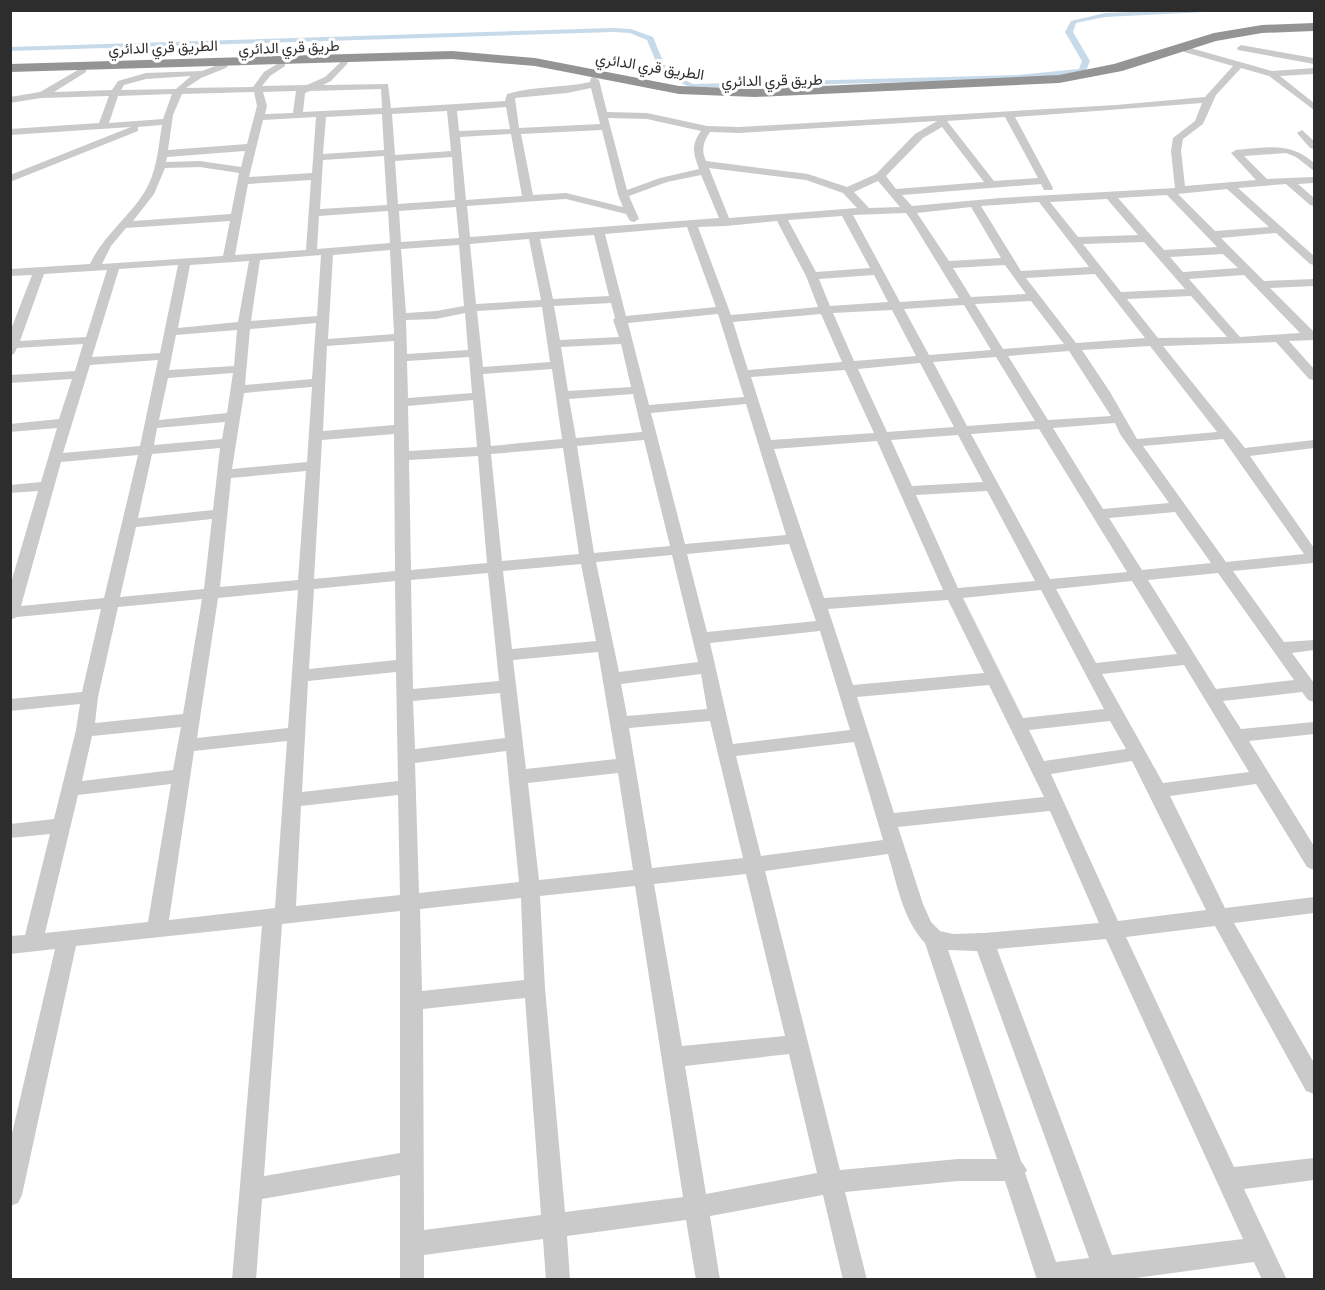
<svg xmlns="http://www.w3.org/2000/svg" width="1325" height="1290" font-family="Manrope,Vazirmatn,sans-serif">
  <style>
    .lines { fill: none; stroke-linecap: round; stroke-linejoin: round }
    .canal { fill: #c7daea; fill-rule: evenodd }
    .minor { fill: #cacaca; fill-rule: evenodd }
    .highway { fill: #949494; fill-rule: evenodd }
    .labels { text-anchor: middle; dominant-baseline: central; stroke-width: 6; stroke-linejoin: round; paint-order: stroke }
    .far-street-label { font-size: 15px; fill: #2d2d2d; stroke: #fff }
  </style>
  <rect width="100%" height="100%" fill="#fff"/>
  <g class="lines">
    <!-- canal -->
    <path class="canal" d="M 1172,10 L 1245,10 L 1105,17 L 1076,23 L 1073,32 L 1090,61 L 1085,73 L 1017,79 L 692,88 L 661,74 L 647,40 L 630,33 L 613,32 L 10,51 L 10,47 L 613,28 L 631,29 L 653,37 L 667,71 L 693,84 L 1017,75 L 1079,69 L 1082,61 L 1065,32 L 1071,21 L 1105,13 Z"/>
    <!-- minor -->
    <path class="minor" d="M 1241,45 L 1314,58 L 1314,64 L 1238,50 L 1237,48 Z
      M 1187,47 L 1272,71 L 1314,68 L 1314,74 L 1280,76 L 1314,103 L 1314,110 L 1269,76 L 1241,68 L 1216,95 L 1203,124 L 1183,139 L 1181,151 L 1185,186 L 1256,180 L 1231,153 L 1236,150 C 1266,148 1290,141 1314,163 L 1314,171 L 1296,157 L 1286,153 L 1244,156 L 1267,179 L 1314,177 L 1314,183 L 1298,184 L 1314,198 L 1314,206 L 1310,205 L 1286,184 L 1238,188 L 1314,256 L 1314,265 L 1310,264 L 1276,233 L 1221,238 L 1264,281 L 1314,279 L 1314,286 L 1270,288 L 1314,332 L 1314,340 L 1289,341 L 1314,369 L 1314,380 L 1309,379 L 1276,342 L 1163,346 L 1245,448 L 1314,440 L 1314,448 L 1250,456 L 1314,548 L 1314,563 L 1233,571 L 1284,642 L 1314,640 L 1314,650 L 1292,653 L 1314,683 L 1314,702 L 1308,700 L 1302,692 L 1223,701 L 1241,729 L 1314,722 L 1314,734 L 1249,741 L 1314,846 L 1314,870 L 1307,867 L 1256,784 L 1170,796 L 1225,908 L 1314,897 L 1314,913 L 1234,923 L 1314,1063 L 1314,1094 L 1306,1091 L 1215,926 L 1126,937 L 1234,1167 L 1314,1158 L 1314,1180 L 1244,1189 L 1287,1280 L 1262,1280 L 1254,1262 L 1121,1280 L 1037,1280 L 1005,1181 L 958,1181 L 845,1192 L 867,1280 L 843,1280 L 823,1195 L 710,1216 L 720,1280 L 696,1280 L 686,1220 L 567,1236 L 570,1280 L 546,1280 L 543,1239 L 424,1255 L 424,1280 L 400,1280 L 400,1175 L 262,1199 L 256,1280 L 232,1280 L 262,926 L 76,946 L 22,1195 L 18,1203 L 10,1206 L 10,1142 L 55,949 L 10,954 L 10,936 L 25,935 L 50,834 L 10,838 L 10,824 L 54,819 L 76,730 L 80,704 L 10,711 L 10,699 L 82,692 L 101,609 L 17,617 L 10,620 L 10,586 L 38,491 L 10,493 L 10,485 L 41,482 L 57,428 L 10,432 L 10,424 L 59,419 L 72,379 L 10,383 L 10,375 L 75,371 L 83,344 L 17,348 L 14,354 L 10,355 L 10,332 L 32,275 L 10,276 L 10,269 L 90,264 C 103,236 128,218 144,193 C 157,172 158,149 162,125 L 138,127 L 138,131 L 10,182 L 10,175 L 131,127 L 10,135 L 10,129 L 99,123 L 109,96 L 41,98 L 10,103 L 10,97 L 40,92 L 83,67 L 86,68 L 86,72 L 54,92 L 112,90 L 118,81 L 146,73 L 202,71 L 223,63 L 228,66 L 226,68 L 201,78 L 186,88 L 253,87 L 264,72 L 282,61 L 285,62 L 285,66 L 270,76 L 262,86 L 307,85 L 325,77 L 344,59 L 348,62 L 347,64 L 331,81 L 323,85 L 388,84 L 391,108 L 505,101 L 507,94 C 533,86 563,88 590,82 L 591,78 L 594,77 L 599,80 L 607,112 L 647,113 L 707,126 L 739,127 L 1116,105 L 1205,97 L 1233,66 L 1184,52 L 1183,50 ZM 191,76 L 176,89 L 121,90 L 124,85 L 146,79 ZM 591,88 L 600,124 L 519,128 L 515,98 L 567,93 ZM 381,89 L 382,108 L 303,112 L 305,93 L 310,91 ZM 296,91 L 293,113 L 265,114 L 267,106 L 263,92 ZM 254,92 L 257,106 L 247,144 L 168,150 L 173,115 L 182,94 ZM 172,94 L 163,119 L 109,123 L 118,96 ZM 1202,103 L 1195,121 L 1173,138 L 1171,151 L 1175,188 L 1000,198 L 912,206 L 902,195 L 1041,184 L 1044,190 L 1052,190 L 1053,188 L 1015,117 ZM 506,107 L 510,129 L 459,131 L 457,111 ZM 447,111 L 451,151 L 395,155 L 392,114 ZM 382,114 L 384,150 L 323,154 L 326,117 ZM 316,117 L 312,173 L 249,177 L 263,120 ZM 1005,117 L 1038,178 L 994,181 L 947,121 ZM 608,118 L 647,119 L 701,131 C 691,145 693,153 699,169 L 660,178 L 627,190 ZM 937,121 L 915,134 L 876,174 L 847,187 L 808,174 L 706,161 C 701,150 703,142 710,132 L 739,133 ZM 942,127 L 984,182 L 896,189 L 886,176 L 923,138 ZM 602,130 L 618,195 L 623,207 L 566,193 L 533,195 L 521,134 ZM 511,134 L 522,196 L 466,200 L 460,137 ZM 245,151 L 241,167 L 200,161 L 166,162 L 167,157 ZM 384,156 L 387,205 L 320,209 L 323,160 ZM 452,157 L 455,200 L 398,204 L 395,161 ZM 200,167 L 239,173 L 231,214 L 133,221 L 154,194 L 165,168 ZM 709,168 L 806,180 L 843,193 L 857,208 L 729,218 ZM 701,175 L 719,218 L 470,237 L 467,206 L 566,199 L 626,214 L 630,221 L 634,222 L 639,219 L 629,196 L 667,182 ZM 311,180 L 306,250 L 235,255 L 248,184 ZM 878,181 L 900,207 L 869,208 L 854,192 ZM 1227,189 L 1269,227 L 1215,231 L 1178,194 ZM 1167,195 L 1217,247 L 1164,250 L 1118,198 ZM 1107,199 L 1138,235 L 1078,237 L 1050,202 ZM 1039,202 L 1089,267 L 1021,271 L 981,206 ZM 456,207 L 459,238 L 401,242 L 399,211 ZM 971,207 L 1001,258 L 949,261 L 917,213 ZM 388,211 L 390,243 L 317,249 L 319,216 ZM 906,213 L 911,220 L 959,298 L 900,302 L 853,215 ZM 842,216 L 870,268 L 816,272 L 788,220 ZM 230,221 L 223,256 L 102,264 L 111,246 L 126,228 ZM 777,221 L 806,276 L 818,307 L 731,315 L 698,227 L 726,226 ZM 687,227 L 716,307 L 626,316 L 605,234 ZM 594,235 L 609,296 L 553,299 L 540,239 ZM 529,239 L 541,300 L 476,304 L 470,244 ZM 1144,242 L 1185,289 L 1121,292 L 1083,244 ZM 459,245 L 464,306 L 436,311 L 406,313 L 401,249 ZM 390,250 L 394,334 L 328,339 L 333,255 ZM 1223,254 L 1238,268 L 1183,272 L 1170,257 ZM 321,255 L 317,316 L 251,321 L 260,260 ZM 249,261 L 238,322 L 178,328 L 190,265 ZM 178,265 L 160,353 L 92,357 L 119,269 ZM 1005,265 L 1026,294 L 971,297 L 953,268 ZM 107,270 L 86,337 L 20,341 L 44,274 ZM 1095,274 L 1145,338 L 1076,343 L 1026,278 ZM 874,275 L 888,302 L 830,306 L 819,279 ZM 1244,275 L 1300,333 L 1240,337 L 1189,279 ZM 1191,296 L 1227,337 L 1158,338 L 1127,299 ZM 1031,301 L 1064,344 L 1003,349 L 975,304 ZM 611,303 L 615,318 L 613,320 L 619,337 L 560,340 L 554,306 ZM 964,305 L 991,350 L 929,355 L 904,309 ZM 542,307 L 550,362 L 483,367 L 477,311 ZM 892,310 L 916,356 L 854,361 L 833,313 ZM 465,313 L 468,350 L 407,354 L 406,320 L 436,319 ZM 718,314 L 744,397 L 649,405 L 628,323 ZM 821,314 L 842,362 L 748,370 L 733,322 ZM 316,323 L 312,379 L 245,385 L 250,329 ZM 237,330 L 234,366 L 169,370 L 176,335 ZM 394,341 L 394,425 L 323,431 L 327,346 ZM 621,344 L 631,387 L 568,391 L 561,347 ZM 1150,346 L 1217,432 L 1137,439 L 1110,392 L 1082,350 ZM 1069,351 L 1111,416 L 1048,420 L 1008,356 ZM 469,357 L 472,393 L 408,398 L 407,361 ZM 996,357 L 1035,421 L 967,426 L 933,362 ZM 158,360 L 140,446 L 63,453 L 90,365 ZM 920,363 L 954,427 L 887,432 L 858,369 ZM 552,369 L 562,439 L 491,446 L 483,374 ZM 845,370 L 874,433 L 771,440 L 751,377 ZM 233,373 L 227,413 L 159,420 L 168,378 ZM 312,387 L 307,462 L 232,469 L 244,393 ZM 633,394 L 642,432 L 576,438 L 569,399 ZM 473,400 L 477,447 L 409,451 L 408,406 ZM 746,404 L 786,535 L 685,544 L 651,413 ZM 225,422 L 222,439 L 154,445 L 157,428 ZM 1115,423 L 1120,434 L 1169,503 L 1103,509 L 1053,428 ZM 1039,429 L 1127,572 L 1050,579 L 971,434 ZM 394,434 L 395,571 L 314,579 L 322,440 ZM 958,435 L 983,482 L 912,486 L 891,440 ZM 1223,439 L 1304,554 L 1226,562 L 1143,446 ZM 644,440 L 670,546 L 594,553 L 577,446 ZM 877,441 L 943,590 L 824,598 L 774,449 ZM 220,448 L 213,510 L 138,518 L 152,454 ZM 563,448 L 579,554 L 502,561 L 491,454 ZM 138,455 L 104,598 L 21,606 L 61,462 ZM 478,456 L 487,563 L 411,570 L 409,460 ZM 306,471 L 298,580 L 220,587 L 231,478 ZM 987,491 L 993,502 L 1035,581 L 958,588 L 916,495 ZM 1175,512 L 1211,563 L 1142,570 L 1109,518 ZM 212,519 L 204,589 L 120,597 L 136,527 ZM 789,544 L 816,621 L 707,632 L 687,554 ZM 672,555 L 698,662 L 619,672 L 596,562 ZM 581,564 L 596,641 L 512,649 L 503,571 ZM 488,573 L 499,681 L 413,689 L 411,580 ZM 1218,573 L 1294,680 L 1216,689 L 1148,580 ZM 395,581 L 396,660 L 309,669 L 314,589 ZM 1132,581 L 1177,654 L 1096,663 L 1056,589 ZM 298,590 L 288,728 L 197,738 L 218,598 ZM 1041,590 L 1104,709 L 1023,718 L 963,598 ZM 202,599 L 183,714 L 95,723 L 98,697 L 118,607 ZM 948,600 L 984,673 L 853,685 L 828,609 ZM 820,631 L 850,730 L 733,744 L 710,643 ZM 598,652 L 616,759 L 526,769 L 513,660 ZM 1184,665 L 1249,772 L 1163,783 L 1102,674 ZM 396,672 L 398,781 L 302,792 L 308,681 ZM 701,674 L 707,709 L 627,716 L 621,684 ZM 989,685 L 1044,797 L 894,813 L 857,697 ZM 500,693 L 505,738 L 415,749 L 413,701 ZM 710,721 L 743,858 L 652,868 L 629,728 ZM 1110,721 L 1126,749 L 1044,761 L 1029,730 ZM 181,727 L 173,770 L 82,781 L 92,736 ZM 287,741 L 275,908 L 169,920 L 194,751 ZM 854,742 L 883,840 L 761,856 L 736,756 ZM 506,751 L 519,882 L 419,893 L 415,763 ZM 1132,761 L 1206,910 L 1118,921 L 1051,774 ZM 618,773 L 633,870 L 539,880 L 528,783 ZM 171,784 L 148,922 L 45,933 L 78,795 ZM 398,795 L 400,895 L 296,906 L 301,806 ZM 1050,811 L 1099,923 L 984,933 L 953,934 L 940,931 L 931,922 L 923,904 L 898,827 ZM 888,854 C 897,884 903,920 925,943 L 997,1159 L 958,1159 L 840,1170 L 765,871 ZM 746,874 L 785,1036 L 682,1046 L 654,884 ZM 635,886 L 683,1197 L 565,1212 L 545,988 L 540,896 ZM 521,898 L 524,980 L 422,991 L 420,909 ZM 400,911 L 400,1153 L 264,1176 L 282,924 ZM 1106,939 L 1243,1239 L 1112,1255 L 997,949 ZM 948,950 L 977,951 L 1089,1258 L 1056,1262 L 1025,1173 L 1027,1170 L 1021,1161 ZM 525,998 L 541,1215 L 424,1230 L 423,1009 ZM 789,1054 L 817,1173 L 706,1194 L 685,1066 Z
      M 1302,130 L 1314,141 L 1314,149 L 1310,148 L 1297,133 Z"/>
    <!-- highway -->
    <path class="highway" d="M 1314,23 L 1314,31 L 1262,33 L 1216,41 L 1122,71 L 1059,83 L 755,97 L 679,94 L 535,66 L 452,59 L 10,72 L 10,64 L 452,51 L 535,58 L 679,86 L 755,89 L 1059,75 L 1114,64 L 1214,33 L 1262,25 Z"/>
  </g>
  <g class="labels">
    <!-- far-street labels -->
    <g class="far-street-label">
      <text transform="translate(163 47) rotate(-2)">الطريق قري الدائري</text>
      <text transform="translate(289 47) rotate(-2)">طريق قري الدائري</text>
      <text transform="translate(650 66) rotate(9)">الطريق قري الدائري</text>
      <text transform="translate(772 80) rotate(-1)">طريق قري الدائري</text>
    </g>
  </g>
  <!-- border -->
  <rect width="1325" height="1290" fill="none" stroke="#2d2d2d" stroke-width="24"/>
</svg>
